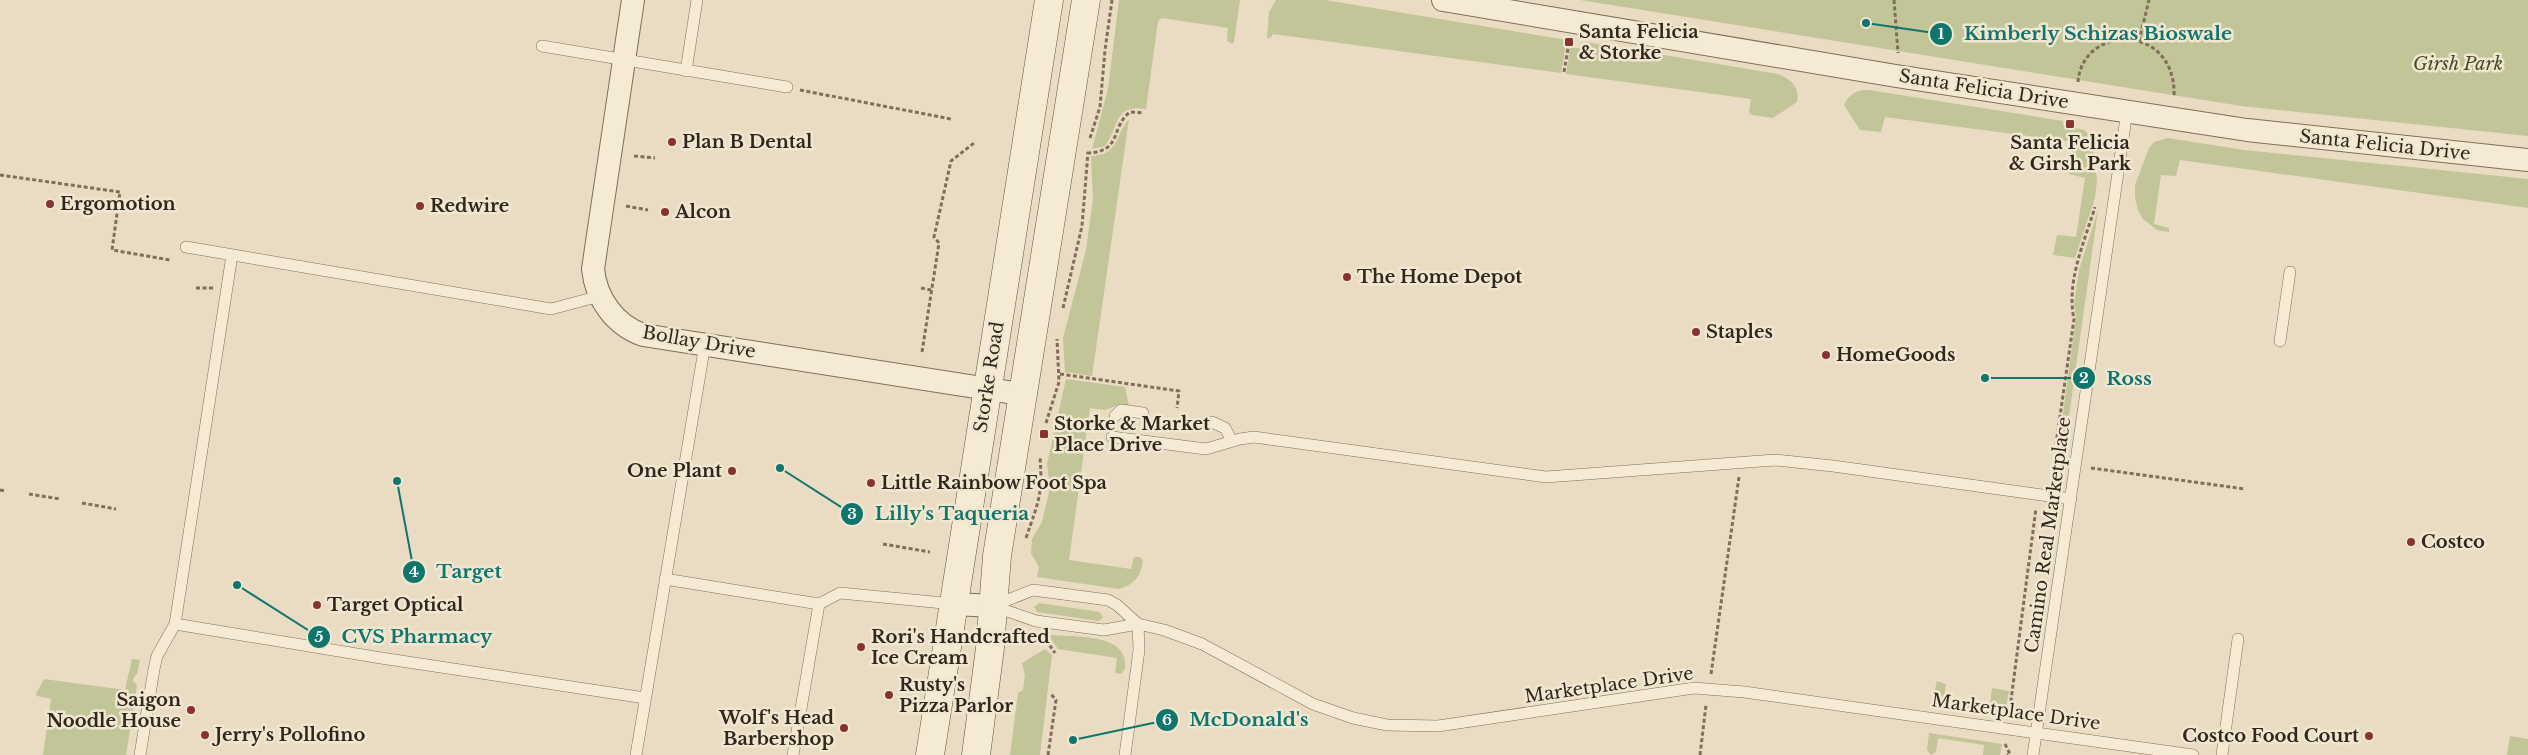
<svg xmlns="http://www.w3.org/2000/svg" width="2528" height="755" font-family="'Libre Baskerville',serif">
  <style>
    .green { fill: #c1c597 }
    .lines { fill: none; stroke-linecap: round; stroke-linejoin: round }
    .lane-casing { stroke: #806e5b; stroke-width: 12 }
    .street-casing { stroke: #806e5b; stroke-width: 24 }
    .secondary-casing { stroke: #624f3e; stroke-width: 29 }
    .path { stroke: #806e5b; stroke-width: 3; stroke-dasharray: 4 2.5; stroke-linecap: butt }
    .lane { stroke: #f5ead4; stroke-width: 11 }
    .street { stroke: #f5ead4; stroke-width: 22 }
    .secondary { stroke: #f5ead4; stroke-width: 28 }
    .poi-dot { fill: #893133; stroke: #f1e7d0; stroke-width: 2 }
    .labels { text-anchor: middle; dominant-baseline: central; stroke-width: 5; stroke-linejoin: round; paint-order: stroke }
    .poi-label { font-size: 18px; font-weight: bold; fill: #32271d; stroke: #f1e7d0; text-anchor: start }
    .park-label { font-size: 18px; font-style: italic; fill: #434c26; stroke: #f1e7d0 }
    .street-label { font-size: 18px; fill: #32271d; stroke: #f1e7d0 }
    .leader { fill: none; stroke: #0f766e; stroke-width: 2 }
    .callout-dot { fill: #0f766e; stroke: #f1e7d0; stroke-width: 2 }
    .mark-label { font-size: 15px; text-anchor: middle; font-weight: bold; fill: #fff }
    .callout-label { font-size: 19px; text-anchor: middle; font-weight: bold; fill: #0f766e; stroke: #f1e7d0; stroke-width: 5; stroke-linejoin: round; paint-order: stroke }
  </style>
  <rect width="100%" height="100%" fill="#e9dcc2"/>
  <!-- green -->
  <path class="green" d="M 1119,0 L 1240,0 L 1234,42 L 1232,44 L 1227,41 L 1228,28 L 1162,18 L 1158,21 L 1146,109 C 1113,104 1120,126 1105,146 L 1092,149 L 1108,89 Z
    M 1276,0 L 1325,0 L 1567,40 L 1561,73 L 1273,34 L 1270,38 L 1267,38 L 1269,12 Z
    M 1580,0 L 2528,0 L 2528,136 L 2241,106 Z
    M 1586,42 L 1778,74 C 1791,79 1800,87 1797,102 L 1773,118 L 1752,115 L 1749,112 L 1751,99 L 1566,74 L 1570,47 L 1584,49 Z
    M 1869,90 L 2063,121 L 2063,125 L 2084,130 L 2091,136 L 2097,180 L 2095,198 L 2075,258 L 2053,255 L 2057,235 L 2076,237 L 2085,178 L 2069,174 L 2073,142 L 1885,117 L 1881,132 L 1860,130 L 1844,105 C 1849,94 1857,89 1869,90 Z
    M 1129,119 L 1092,376 L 1065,372 L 1063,338 L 1086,250 L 1093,199 L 1091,156 C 1120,155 1114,136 1129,119 Z
    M 2168,138 L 2244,150 L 2528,179 L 2528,208 L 2180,160 L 2176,176 L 2161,175 L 2154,224 L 2169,228 L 2169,232 L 2157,230 L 2143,219 L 2138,210 L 2135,197 L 2135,185 L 2149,148 L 2154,142 Z
    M 2098,210 L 2064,452 L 2058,451 L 2076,317 L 2074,304 L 2079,270 Z
    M 1066,379 L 1125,387 L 1129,406 L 1121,404 L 1105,410 L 1090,408 L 1069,560 L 1131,569 L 1134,557 L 1140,557 L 1143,561 C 1141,576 1134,585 1119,589 L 1037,577 L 1039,567 L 1031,553 L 1032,539 L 1042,522 L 1050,488 L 1047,464 Z
    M 1039,603 L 1100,612 L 1103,618 L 1098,621 L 1037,612 L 1034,607 Z
    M 1051,635 C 1075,637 1130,633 1125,669 L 1121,674 L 1115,673 L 1117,658 L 1058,649 L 1051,639 Z
    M 1045,649 L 1052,655 L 1040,755 L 1010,755 L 1018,693 L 1023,690 L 1025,675 L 1022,663 Z
    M 132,659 L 140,660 L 137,674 L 134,677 L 133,681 L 137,686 L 126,755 L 43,755 L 51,699 L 37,696 L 36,694 L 44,679 L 125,690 Z
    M 1937,681 L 1946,684 L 1944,698 L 1990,705 L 1992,688 L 2009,691 L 2005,713 L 1934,704 L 1932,702 Z
    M 1929,733 L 2002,744 L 2000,755 L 1983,755 L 1984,745 L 1938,738 L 1936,752 L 1931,755 L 1927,750 Z
    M 2510,736 L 2528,739 L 2528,755 L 2507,755 Z"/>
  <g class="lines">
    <defs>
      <path id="lane" d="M 542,46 L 787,87
        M 686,71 L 697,0
        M 186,247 L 551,309 L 600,296
        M 232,255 L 175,624 L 381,658 L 645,698
        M 2280,341 L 2290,272
        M 1115,416 L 1121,410 L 1143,413
        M 1212,422 L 1225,428 L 1232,441
        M 1112,437 L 1206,449 L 1240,439 L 1254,437 L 1546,477 L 1775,460 L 1833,466 L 2071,499
        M 665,579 L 819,604 L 840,593 L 954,604
        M 995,605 L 1033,590 L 1108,600 L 1117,605 L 1138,624
        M 993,606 L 1036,621 L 1104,630 L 1138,624 L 1164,630 L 1202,644 L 1313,704 L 1353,718 L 1387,725 L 1438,726 L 1694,688 L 1744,692 L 2193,755
        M 140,755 L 154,669 L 157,656 L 175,624
        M 636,755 L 705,344
        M 793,755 L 819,604
        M 1125,755 L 1139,650 L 1138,624
        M 2033,755 L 2127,111
        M 2222,755 L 2238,639"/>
      <path id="street" d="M 633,0 L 593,269 C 596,299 615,325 643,335 L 1021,394
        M 1443,0 L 1896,76 L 2247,130 L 2528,160
        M 954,604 L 993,606"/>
      <path id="secondary" d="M 930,755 L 1049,0
        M 976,755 L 990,648 L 997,556 L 1086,0"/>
    </defs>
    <!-- lane casing -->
    <use href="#lane" class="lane-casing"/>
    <!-- street casing -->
    <use href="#street" class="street-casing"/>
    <!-- secondary casing -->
    <use href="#secondary" class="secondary-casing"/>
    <!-- path -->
    <path class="path" d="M 1894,0 L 1898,53
      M 2139,41 L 2149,0
      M 1564,72 L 1569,42
      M 2078,82 C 2082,24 2177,22 2174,97
      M 800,90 L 951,119
      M 1090,138 L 1100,107 L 1105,50 L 1112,0
      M 1087,153 C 1123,152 1110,127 1130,112 L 1144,113
      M 634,156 L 655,158
      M 0,175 L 120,192 L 112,250 L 170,260
      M 626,206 L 648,210
      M 196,288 L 213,288
      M 921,288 L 931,290
      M 1063,308 L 1082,226 L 1088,152
      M 922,352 L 939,243 L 934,237 L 951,161 L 974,143
      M 1060,374 L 1179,391 L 1177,408
      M 1046,423 L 1059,382 L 1057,339
      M 2055,451 L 2074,319 C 2066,282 2084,243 2095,207
      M 2091,468 L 2245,489
      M 0,490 L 5,491
      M 29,494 L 60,499
      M 82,503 L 116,509
      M 1026,538 C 1038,502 1043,496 1040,457
      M 883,544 L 930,552
      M 1046,640 L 1055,653
      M 1711,674 L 1739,477
      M 2010,708 L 2036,508
      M 2005,744 L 2010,754 L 2007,755
      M 1048,755 L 1056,700 L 1050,693
      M 1700,755 L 1706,705"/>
    <!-- lane -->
    <use href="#lane" class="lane"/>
    <!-- street -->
    <use href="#street" class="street"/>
    <!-- secondary -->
    <use href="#secondary" class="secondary"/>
  </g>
  <!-- markers -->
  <g class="poi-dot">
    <rect x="1564" y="37" width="10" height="10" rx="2.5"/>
    <rect x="2065" y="119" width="10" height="10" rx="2.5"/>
    <circle cx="672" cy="142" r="5"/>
    <circle cx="50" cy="204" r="5"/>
    <circle cx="420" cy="206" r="5"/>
    <circle cx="665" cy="212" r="5"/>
    <circle cx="1347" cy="277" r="5"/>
    <circle cx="1696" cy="332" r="5"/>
    <circle cx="1826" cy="355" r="5"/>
    <rect x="1039" y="429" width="10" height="10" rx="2.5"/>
    <circle cx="732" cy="471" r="5"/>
    <circle cx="871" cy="483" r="5"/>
    <circle cx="2411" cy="542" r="5"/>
    <circle cx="317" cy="605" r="5"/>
    <circle cx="861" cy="647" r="5"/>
    <circle cx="889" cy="695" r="5"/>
    <circle cx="191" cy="710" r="5"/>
    <circle cx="844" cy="728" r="5"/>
    <circle cx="205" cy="735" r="5"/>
    <circle cx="2369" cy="736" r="5"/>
  </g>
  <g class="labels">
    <!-- poi labels -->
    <g class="poi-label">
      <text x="1579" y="32">Santa Felicia<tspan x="1579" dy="21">&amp; Storke</tspan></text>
      <text x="682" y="142">Plan B Dental</text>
      <text x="2070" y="143" text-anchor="middle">Santa Felicia<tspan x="2070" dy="21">&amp; Girsh Park</tspan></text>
      <text x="60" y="204">Ergomotion</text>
      <text x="430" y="206">Redwire</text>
      <text x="675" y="212">Alcon</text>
      <text x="1357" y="277">The Home Depot</text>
      <text x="1706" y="332">Staples</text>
      <text x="1836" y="355">HomeGoods</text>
      <text x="1054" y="424">Storke &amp; Market<tspan x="1054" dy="21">Place Drive</tspan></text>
      <text x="722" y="471" text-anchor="end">One Plant</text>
      <text x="881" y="483">Little Rainbow Foot Spa</text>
      <text x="2421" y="542">Costco</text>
      <text x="327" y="605">Target Optical</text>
      <text x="871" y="637">Rori's Handcrafted<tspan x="871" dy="21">Ice Cream</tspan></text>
      <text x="899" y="685">Rusty's<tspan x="899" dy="21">Pizza Parlor</tspan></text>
      <text x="181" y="700" text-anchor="end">Saigon<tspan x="181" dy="21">Noodle House</tspan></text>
      <text x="834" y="718" text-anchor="end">Wolf's Head<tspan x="834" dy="21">Barbershop</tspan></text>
      <text x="215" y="735">Jerry's Pollofino</text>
      <text x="2359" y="736" text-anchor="end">Costco Food Court</text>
    </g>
    <!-- park labels -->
    <g class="park-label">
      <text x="2458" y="64">Girsh Park</text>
    </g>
    <!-- street labels -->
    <g class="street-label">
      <text transform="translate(1984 89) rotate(9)">Santa Felicia Drive</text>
      <text transform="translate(2385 145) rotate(6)">Santa Felicia Drive</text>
      <text transform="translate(699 342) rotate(10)">Bollay Drive</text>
      <text transform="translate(989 377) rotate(-81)">Storke Road</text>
      <text transform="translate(2048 535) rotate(-82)">Camino Real Marketplace</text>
      <text transform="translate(1609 685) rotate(-8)">Marketplace Drive</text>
      <text transform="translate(2016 712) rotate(8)">Marketplace Drive</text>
    </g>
  </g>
  <!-- callouts -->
  <path class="leader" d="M1866 23L1941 34M1985 378L2084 378M780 468L852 514M397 481L414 572M237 585L319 637M1073 740L1167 720"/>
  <g class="callout-dot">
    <circle cx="1866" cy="23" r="5"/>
    <circle cx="1985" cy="378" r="5"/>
    <circle cx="780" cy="468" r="5"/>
    <circle cx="397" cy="481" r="5"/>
    <circle cx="237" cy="585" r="5"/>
    <circle cx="1073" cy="740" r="5"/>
    <circle cx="1941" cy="34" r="12"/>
    <circle cx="2084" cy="378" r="12"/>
    <circle cx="852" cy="514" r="12"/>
    <circle cx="414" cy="572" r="12"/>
    <circle cx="319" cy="637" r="12"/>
    <circle cx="1167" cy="720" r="12"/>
  </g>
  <g class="mark-label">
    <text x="1941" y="39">1</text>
    <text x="2084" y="383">2</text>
    <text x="852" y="519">3</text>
    <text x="414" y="577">4</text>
    <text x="319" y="642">5</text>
    <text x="1167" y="725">6</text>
  </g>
  <g class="callout-label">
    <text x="2098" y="40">Kimberly Schizas Bioswale</text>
    <text x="2129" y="385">Ross</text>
    <text x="952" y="520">Lilly's Taqueria</text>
    <text x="469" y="578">Target</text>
    <text x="417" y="643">CVS Pharmacy</text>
    <text x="1249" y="726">McDonald's</text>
  </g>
</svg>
